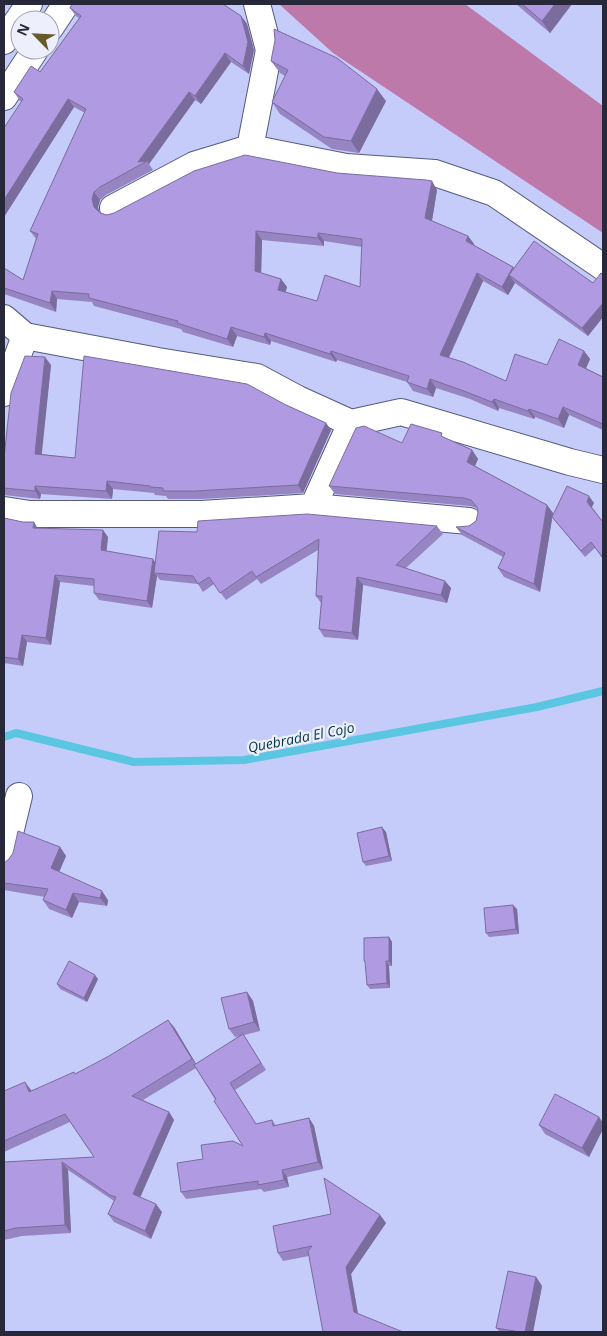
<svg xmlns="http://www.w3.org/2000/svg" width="607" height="1336" font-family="'Open Sans',sans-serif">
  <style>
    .forest { fill: #bd79aa }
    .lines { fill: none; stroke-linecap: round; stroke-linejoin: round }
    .stream { stroke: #5bc6e2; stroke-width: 8 }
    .minor-casing { stroke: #555a81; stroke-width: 28 }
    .minor { stroke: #fff; stroke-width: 26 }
    .wall { fill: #9784c2; fill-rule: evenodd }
    .shaded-wall { fill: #7b6c9e }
    .building { fill: #b09ae2; stroke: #7b6c9e; fill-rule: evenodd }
    .labels { text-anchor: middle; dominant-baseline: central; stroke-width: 4.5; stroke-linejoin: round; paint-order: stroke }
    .water-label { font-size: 14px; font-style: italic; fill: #013641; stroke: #edeffd }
  </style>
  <rect width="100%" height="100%" fill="#c5ccf9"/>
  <!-- forest -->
  <path class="forest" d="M 279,4 L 465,4 L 603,106 L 603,233 L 333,53 Z"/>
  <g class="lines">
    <!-- stream -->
    <path class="stream" d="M 4,737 L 16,733 L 134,762 L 244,760 L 537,707 L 603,691"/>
    <defs>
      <path id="minor" d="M 50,28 L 66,4
        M 4,41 L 29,4
        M 4,97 L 35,50
        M 250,148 L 269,50 L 257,4
        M 113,208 L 194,165 L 250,148 L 346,167 L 435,173 L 494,193 L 603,267
        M 4,318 L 25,336 L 158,361 L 257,377 L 298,399 L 351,423 L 401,412 L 570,462 L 603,470
        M 4,393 L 25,336
        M 313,507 L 351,423
        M 4,510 L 30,514 L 201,514 L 313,507 L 469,521
        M 4,858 L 19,796"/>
    </defs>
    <!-- minor casing -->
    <use href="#minor" class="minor-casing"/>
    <!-- minor -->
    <use href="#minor" class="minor"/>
  </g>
  <!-- wall -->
  <path class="wall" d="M 72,4 L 225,4 L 227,7 L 241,16 L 247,24 L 254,50 L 249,74 L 231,62 L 201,104 L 195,100 L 149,164 L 153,170 L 106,195 L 100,200 L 98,207 L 99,212 L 107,215 L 337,173 L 437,190 L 432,221 L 468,236 L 474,244 L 474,245 L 513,267 L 514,268 L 593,283 L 603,276 L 603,317 L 588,336 L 515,283 L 508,295 L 483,281 L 449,358 L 506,381 L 584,351 L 590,359 L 586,368 L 603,377 L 603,430 L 569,415 L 564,428 L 535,417 L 534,419 L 499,408 L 498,411 L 470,399 L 436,388 L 433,397 L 413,391 L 407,382 L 337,360 L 336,362 L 271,341 L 270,345 L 237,336 L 233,347 L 183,332 L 181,329 L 94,306 L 92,302 L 57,299 L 56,312 L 4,294 L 4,268 L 23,280 L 36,239 L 30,231 L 85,113 L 74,107 L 4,217 L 4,128 L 22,102 L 20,101 L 14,92 L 40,72 L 79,18 L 76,16 L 70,8 ZM 262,240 L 324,246 L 324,241 L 362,247 L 360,287 L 317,301 L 285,292 L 287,287 L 281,279 L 261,273 Z
    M 516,4 L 572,4 L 550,33 Z
    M 271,61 L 386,101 L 359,153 L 332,149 L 280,114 L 272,102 L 285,76 L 280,73 Z
    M 51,365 L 41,454 L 75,458 L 286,405 L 326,423 L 331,430 L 303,493 L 201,499 L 168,499 L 166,496 L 155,495 L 154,493 L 113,489 L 112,499 L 41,494 L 40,499 L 4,495 L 4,458 Z
    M 445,438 L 472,450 L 478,459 L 475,466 L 547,505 L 553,513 L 540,592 L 504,577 L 498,568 L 503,557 L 462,535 L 456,527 L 469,526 L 476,521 L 478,513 L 477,508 L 470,506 L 335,494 L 329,486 L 402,443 Z
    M 594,503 L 592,507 L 603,522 L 603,559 L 595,548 L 585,557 L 552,517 Z
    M 4,518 L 38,528 L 108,537 L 106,551 L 156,562 L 197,532 L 437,526 L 443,534 L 406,568 L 451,588 L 447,603 L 363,585 L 358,640 L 324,637 L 319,629 L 321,603 L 316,596 L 318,550 L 261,584 L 257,579 L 226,600 L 214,584 L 203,592 L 198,584 L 160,580 L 157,576 L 152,608 L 99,600 L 94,593 L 94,586 L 60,582 L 51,645 L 27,642 L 23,666 L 4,663 Z
    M 386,832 L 392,861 L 366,866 L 363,862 Z
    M 60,847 L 66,856 L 59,872 L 108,900 L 107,906 L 79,902 L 72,918 L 49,909 L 43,900 L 45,897 L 4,890 L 4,863 Z
    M 517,909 L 519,934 L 489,937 L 486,933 Z
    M 389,937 L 392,942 L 392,966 L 389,966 L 390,988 L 370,989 L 367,985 L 366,964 L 364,961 Z
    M 98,979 L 87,1002 L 60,989 L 57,984 Z
    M 247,992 L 253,1001 L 260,1031 L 244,1035 L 266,1070 L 235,1090 L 256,1124 L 272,1120 L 276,1126 L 309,1118 L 314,1126 L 323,1169 L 287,1177 L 289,1187 L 264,1192 L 261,1189 L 186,1199 L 181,1192 L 203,1159 L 243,1146 L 196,1068 L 143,1100 L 169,1112 L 174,1120 L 140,1198 L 162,1212 L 151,1239 L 114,1222 L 108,1214 L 114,1201 L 68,1170 L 71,1233 L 22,1236 L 4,1240 L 4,1162 L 94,1157 L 70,1122 L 4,1152 L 4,1091 L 31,1091 L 75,1074 L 174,1027 L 196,1064 L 239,1036 L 235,1037 L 229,1029 Z
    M 599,1117 L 603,1123 L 603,1129 L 589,1157 L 545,1134 L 539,1125 Z
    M 380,1215 L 386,1223 L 351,1274 L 358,1314 L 323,1332 L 309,1256 L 283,1261 L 278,1253 Z
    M 536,1277 L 542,1286 L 533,1332 L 500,1332 L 496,1328 Z"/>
  <!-- shaded-wall -->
  <path class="shaded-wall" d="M 555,4 L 572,4 L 550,33 L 542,21 Z
    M 241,16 L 247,24 L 254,50 L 249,74 L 243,66 Z
    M 225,53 L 231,62 L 201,104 L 195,96 Z
    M 377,89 L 386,101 L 359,153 L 351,141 Z
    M 189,92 L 195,100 L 149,164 L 147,161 L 138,162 Z
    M 68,99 L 74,107 L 4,217 L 4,200 Z
    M 432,181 L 437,190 L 431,226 L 425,218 Z
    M 94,192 L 100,200 L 98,207 L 100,215 L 94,207 L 92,199 Z
    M 256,231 L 262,240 L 261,280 L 255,271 Z
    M 318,233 L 324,241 L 324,246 L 318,238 Z
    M 468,236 L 474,244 L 472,249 L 466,241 Z
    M 513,267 L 519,275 L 509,275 L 515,283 L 508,295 L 502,287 Z
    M 477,273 L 483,281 L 446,363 L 440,355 Z
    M 281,279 L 287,287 L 284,298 L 278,290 Z
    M 52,291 L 57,299 L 56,312 L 50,303 Z
    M 603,303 L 603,317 L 588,336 L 582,328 Z
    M 231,327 L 237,336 L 233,347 L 227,339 Z
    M 265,333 L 271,341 L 270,345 L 264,337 Z
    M 331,351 L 337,360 L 336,362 L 330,354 Z
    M 584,351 L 590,359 L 584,373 L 578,365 Z
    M 45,357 L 51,365 L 41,462 L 35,454 Z
    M 430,379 L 436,388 L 433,397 L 427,389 Z
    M 494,399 L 499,408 L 498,411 L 492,402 Z
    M 563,407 L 569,415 L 564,428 L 558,419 Z
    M 529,409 L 535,417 L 534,419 L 528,411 Z
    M 326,423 L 331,430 L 303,493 L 298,485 Z
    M 472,450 L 478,459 L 473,470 L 467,462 Z
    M 107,481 L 113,489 L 112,499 L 106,491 Z
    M 35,486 L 41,494 L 40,499 L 35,491 Z
    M 589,496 L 594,503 L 591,508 L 587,502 Z
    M 547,505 L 553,513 L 540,592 L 534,584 Z
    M 34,522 L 38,529 L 33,528 Z
    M 103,530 L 108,537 L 106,557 L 101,550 Z
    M 153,559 L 158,566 L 154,573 L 157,576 L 152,608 L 147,601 Z
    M 55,575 L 60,582 L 51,645 L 46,638 Z
    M 357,577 L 363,585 L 358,640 L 352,633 Z
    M 445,581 L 451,588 L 447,603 L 441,595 Z
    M 22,635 L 27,642 L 23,666 L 18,659 Z
    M 382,827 L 386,832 L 392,861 L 389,856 Z
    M 60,847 L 66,856 L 57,877 L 51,868 Z
    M 102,891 L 108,900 L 107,906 L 100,898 Z
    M 73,893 L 79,902 L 72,918 L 66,910 Z
    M 513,905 L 517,909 L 519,934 L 516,929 Z
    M 389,937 L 392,942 L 392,966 L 389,961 Z
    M 386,961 L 389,966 L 390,988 L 387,983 Z
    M 95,975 L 98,979 L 87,1002 L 84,998 Z
    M 247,992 L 253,1001 L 260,1031 L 254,1022 Z
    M 168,1020 L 174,1027 L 198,1067 L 192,1059 Z
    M 25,1082 L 31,1090 L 35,1100 L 29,1092 Z
    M 169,1112 L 174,1120 L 138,1202 L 133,1194 Z
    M 599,1117 L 603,1123 L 603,1129 L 589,1157 L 582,1148 Z
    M 309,1118 L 314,1126 L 323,1169 L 318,1162 Z
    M 62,1162 L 68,1170 L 71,1233 L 65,1225 Z
    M 282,1170 L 287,1177 L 289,1187 L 284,1180 Z
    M 156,1204 L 162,1212 L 151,1239 L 145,1231 Z
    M 380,1215 L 386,1223 L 351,1274 L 359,1320 L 354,1312 L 346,1267 Z
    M 536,1277 L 542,1286 L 533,1332 L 525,1332 Z"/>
  <!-- building -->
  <path class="building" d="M 72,4 L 223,4 L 241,16 L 248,42 L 243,66 L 225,53 L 195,96 L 189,92 L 138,162 L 147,161 L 100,187 L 94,192 L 92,199 L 94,207 L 100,213 L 107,215 L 114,213 L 194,171 L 245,155 L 337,173 L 426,180 L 432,181 L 425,218 L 468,236 L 466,241 L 513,267 L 502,287 L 477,273 L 440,355 L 463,362 L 506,381 L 515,354 L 547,365 L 559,339 L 584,351 L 578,365 L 603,377 L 603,424 L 563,407 L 558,419 L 529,409 L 528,411 L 494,399 L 492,402 L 464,391 L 430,379 L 427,389 L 407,382 L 409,376 L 331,351 L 330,354 L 265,333 L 264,337 L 231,327 L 227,339 L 177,323 L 178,321 L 89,298 L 89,294 L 52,291 L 50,303 L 4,288 L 4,268 L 23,280 L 38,234 L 30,231 L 86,109 L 68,99 L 4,200 L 4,128 L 23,99 L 14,92 L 31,66 L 40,72 L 81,16 L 70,8 ZM 256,231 L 318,238 L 318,233 L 362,239 L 360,287 L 325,275 L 317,301 L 278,290 L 281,279 L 255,271 Z
    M 522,4 L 555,4 L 542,21 Z
    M 274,29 L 337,58 L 377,89 L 351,141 L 324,137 L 272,102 L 288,70 L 271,61 L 275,40 Z
    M 534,241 L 593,283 L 601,273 L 603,276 L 603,303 L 582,328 L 509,275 Z
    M 25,356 L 45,357 L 35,454 L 75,458 L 84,356 L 247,384 L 286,405 L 326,423 L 298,485 L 195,491 L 163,491 L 163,488 L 150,487 L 150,486 L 107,481 L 106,491 L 35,486 L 35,491 L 4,488 L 4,458 L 11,393 Z
    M 411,424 L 442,433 L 441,436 L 472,450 L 467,462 L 547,505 L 534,584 L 498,568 L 505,553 L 456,527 L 469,526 L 476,521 L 478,513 L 477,507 L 471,500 L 464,498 L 329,486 L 356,428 L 364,426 L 402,443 Z
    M 567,486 L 589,496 L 587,502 L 603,522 L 603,558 L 591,542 L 581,551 L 552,517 Z
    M 307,514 L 437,526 L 396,565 L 445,581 L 441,595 L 357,577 L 352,633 L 319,629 L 322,596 L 316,596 L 319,539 L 256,577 L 252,571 L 220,593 L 209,577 L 198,584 L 193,576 L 154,573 L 159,531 L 197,532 L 198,521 Z
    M 4,518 L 23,522 L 34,522 L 33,528 L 103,530 L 101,550 L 153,559 L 147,601 L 94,593 L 94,579 L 55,575 L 46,638 L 22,635 L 18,659 L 4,657 Z
    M 382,827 L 389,856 L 363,862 L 357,833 Z
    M 18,831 L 60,847 L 51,868 L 102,891 L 100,898 L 73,893 L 66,910 L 43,900 L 48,889 L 4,883 L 4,863 L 9,859 L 13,853 Z
    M 513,905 L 516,929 L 486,933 L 484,908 Z
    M 389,937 L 389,961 L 386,961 L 387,983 L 367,985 L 365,961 L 364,961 L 364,938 Z
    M 69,961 L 95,975 L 84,998 L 57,984 Z
    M 247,992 L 254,1022 L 229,1029 L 221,998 Z
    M 168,1020 L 192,1059 L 132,1096 L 169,1112 L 133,1194 L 156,1204 L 145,1231 L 108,1214 L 116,1197 L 110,1195 L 62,1162 L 65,1225 L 16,1228 L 4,1231 L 4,1162 L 94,1157 L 65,1114 L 4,1141 L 4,1091 L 25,1082 L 29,1092 L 74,1072 L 75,1074 L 109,1056 Z
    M 243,1034 L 261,1063 L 230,1083 L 256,1124 L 272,1120 L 273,1126 L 309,1118 L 318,1162 L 282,1170 L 284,1180 L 258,1185 L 258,1181 L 181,1192 L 177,1163 L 203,1159 L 201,1145 L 233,1141 L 243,1146 L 214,1101 L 216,1099 L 194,1065 Z
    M 555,1094 L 599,1117 L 582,1148 L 539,1125 Z
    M 324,1178 L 380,1215 L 346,1267 L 354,1312 L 403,1332 L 323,1332 L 308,1251 L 312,1246 L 278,1253 L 273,1226 L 331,1214 Z
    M 508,1271 L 536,1277 L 525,1332 L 520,1332 L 496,1328 Z"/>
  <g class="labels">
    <!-- water labels -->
    <g class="water-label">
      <text transform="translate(301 737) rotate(-11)">Quebrada El Cojo</text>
    </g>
  </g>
  <!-- border -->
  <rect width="607" height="1336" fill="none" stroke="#27293a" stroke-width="10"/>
  <!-- north arrow -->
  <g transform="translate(35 35) rotate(294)"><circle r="24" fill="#edeffd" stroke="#9ea0af"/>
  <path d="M0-4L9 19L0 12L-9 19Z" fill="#665b28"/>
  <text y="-8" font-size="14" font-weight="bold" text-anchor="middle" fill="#27293a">N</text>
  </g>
</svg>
